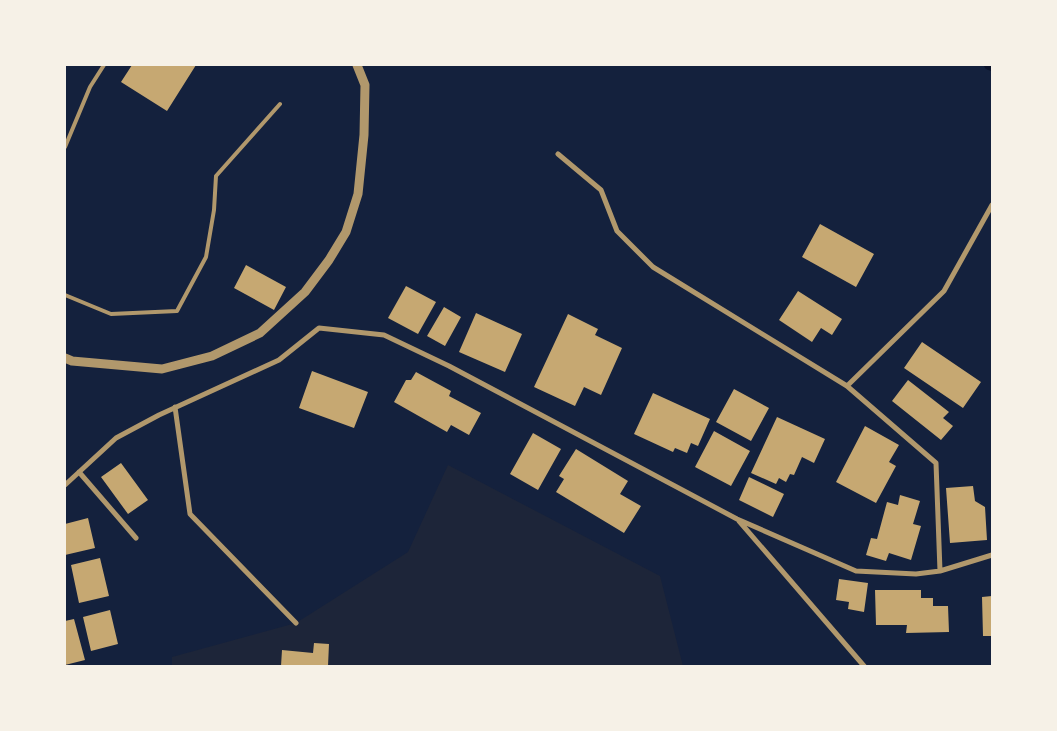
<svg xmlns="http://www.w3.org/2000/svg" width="1057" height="731" font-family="'IBM Plex Sans',sans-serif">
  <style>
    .green { fill: #1d2539 }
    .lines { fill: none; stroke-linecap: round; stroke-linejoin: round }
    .stream { stroke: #0b132b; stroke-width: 10 }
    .building { fill: #c6a872 }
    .service { stroke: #b1986c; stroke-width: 4 }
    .minor { stroke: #b1986c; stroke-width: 5 }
    .tertiary { stroke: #b1986c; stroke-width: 9 }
  </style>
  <rect width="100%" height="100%" fill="#14213d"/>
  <!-- green -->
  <path class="green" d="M 448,465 L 660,576 L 683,666 L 172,666 L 172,657 L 296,623 L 408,552 Z"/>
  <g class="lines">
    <!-- stream -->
    <path class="stream" d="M 989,65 L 992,66"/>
  </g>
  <!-- building -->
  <path class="building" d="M 132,65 L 196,65 L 167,111 L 121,82 Z
    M 820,224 L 874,254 L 856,287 L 802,257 Z
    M 246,265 L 286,287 L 274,310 L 234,288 Z
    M 406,286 L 436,302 L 418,334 L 388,318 Z
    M 798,291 L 842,319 L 832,335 L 821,328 L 812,342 L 779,320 Z
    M 444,307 L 461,317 L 445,346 L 427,336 Z
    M 476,313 L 522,334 L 505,372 L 459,352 Z
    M 568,314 L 598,329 L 595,335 L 622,348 L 601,395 L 584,387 L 575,406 L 534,387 Z
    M 922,342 L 981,382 L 963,408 L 904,368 Z
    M 312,371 L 368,392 L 354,428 L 299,408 Z
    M 416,372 L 451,391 L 449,396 L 481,413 L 469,435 L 451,425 L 447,432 L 394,402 L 406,380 L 411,380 Z
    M 908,380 L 949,412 L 943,418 L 953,426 L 941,440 L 892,401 Z
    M 734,389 L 769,408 L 751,441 L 716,422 Z
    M 653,393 L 710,419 L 698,446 L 691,443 L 687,453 L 675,448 L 673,452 L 634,434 Z
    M 777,417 L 825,439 L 814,463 L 802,457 L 794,475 L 790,474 L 786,482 L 779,478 L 776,484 L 751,473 Z
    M 865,426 L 899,445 L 889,462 L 896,466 L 876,503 L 836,482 Z
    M 714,431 L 750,451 L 731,486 L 695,467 Z
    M 533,433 L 561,449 L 538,490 L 510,474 Z
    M 576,449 L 628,481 L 620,494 L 641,506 L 624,533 L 556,492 L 564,479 L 559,476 Z
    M 121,463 L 148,500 L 128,514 L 101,477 Z
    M 749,477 L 784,494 L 773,517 L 739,500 Z
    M 973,486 L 975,501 L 985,507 L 987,540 L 950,543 L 946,488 Z
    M 900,495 L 920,501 L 913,524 L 921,526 L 911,560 L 889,553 L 886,561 L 866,555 L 871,538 L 877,539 L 887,502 L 898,505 Z
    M 88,518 L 95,548 L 65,555 L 65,524 Z
    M 100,558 L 109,596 L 79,603 L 71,565 Z
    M 839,579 L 868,583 L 864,612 L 848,609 L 849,602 L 836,600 Z
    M 875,590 L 921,590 L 921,598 L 933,598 L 933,606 L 948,606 L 949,632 L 906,633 L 907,625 L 876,625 Z
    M 992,596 L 992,636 L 983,636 L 982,597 Z
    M 110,610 L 118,644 L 91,651 L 83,617 Z
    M 74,619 L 85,660 L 65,665 L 65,621 Z
    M 314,643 L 329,644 L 328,666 L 281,666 L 282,650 L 313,653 Z"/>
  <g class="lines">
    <!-- service -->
    <path class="service" d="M 65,147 L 90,87 L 104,65
      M 65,295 L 111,314 L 177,311 L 206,257 L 214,210 L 216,176 L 280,104"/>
    <!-- minor -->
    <path class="minor" d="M 558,154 L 601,190 L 617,231 L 653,267 L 847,386 L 936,463 L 940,571
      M 847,386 L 944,291 L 992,205
      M 175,407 L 190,514 L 296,623
      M 79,472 L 136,538
      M 65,485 L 116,438 L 159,415 L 279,360 L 319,328 L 384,335 L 449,366 L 737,519 L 856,571 L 916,574 L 940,571 L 992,555
      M 739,521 L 864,666"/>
    <!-- tertiary -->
    <path class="tertiary" d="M 65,358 L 72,361 L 162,369 L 212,356 L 260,333 L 305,292 L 329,260 L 346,232 L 358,194 L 364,135 L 365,85 L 357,65"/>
  </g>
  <!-- border -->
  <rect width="1057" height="731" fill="none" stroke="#f6f1e7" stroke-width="132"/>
</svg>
